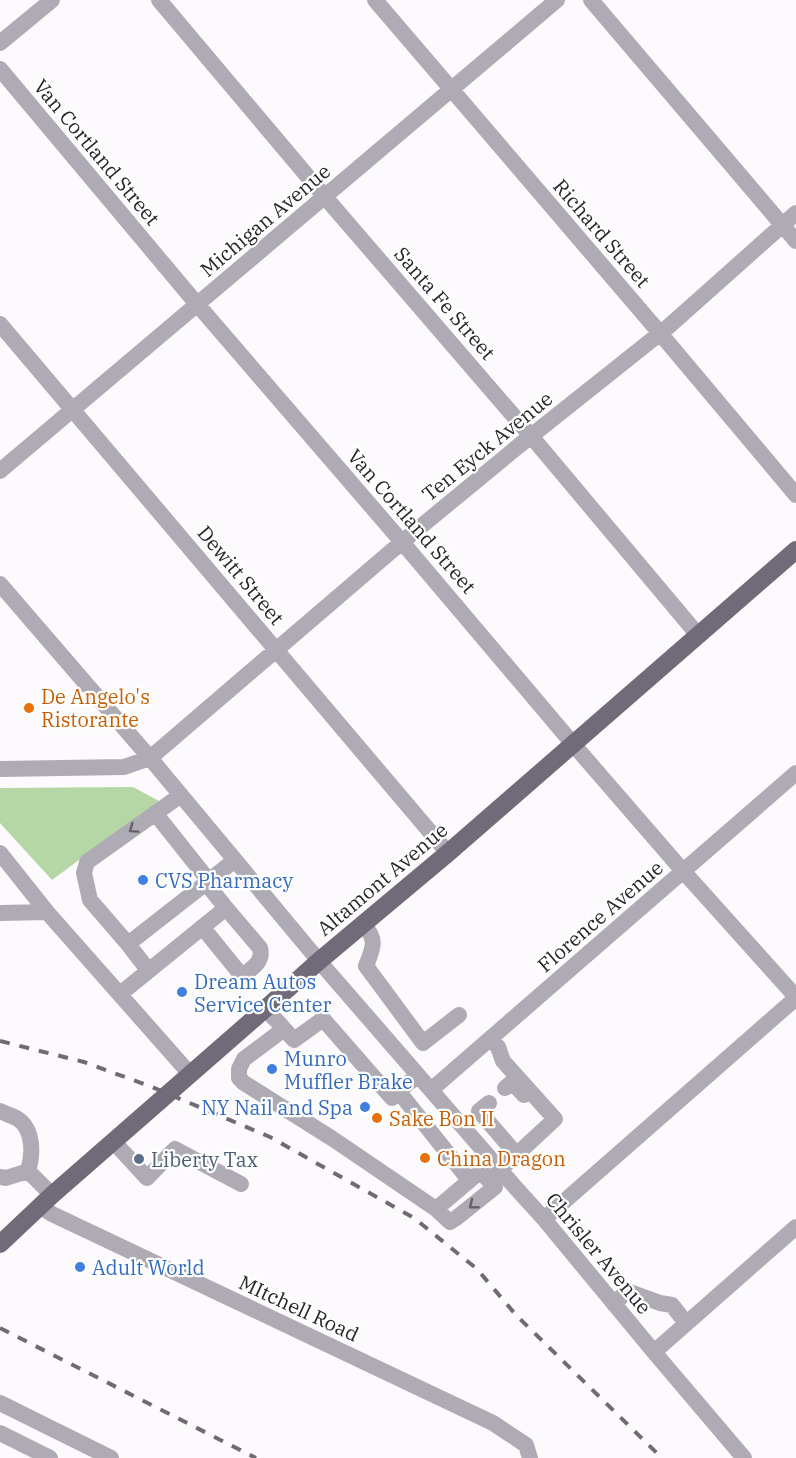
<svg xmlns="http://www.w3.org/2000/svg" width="796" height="1458" font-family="'IBM Plex Serif',serif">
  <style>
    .green { fill: #b4d7a5 }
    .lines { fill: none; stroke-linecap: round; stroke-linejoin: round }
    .minor { stroke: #afabb4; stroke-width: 16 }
    .major { stroke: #706a79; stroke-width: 18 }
    .rail { stroke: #706b71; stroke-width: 4; stroke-dasharray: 10 10; stroke-linecap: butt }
    .oneway { stroke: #656169 }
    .food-dot { fill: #e8710a; stroke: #fff; stroke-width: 2 }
    .shop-dot { fill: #3f7fe0; stroke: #fff; stroke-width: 2 }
    .service-dot { fill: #5c6f8a; stroke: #fff; stroke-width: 2 }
    .labels { text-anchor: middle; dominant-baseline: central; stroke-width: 4.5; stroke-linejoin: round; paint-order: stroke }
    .street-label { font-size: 20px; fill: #29242b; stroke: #fff }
    .food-label { font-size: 20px; fill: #c56008; stroke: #fff; text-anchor: start }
    .shop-label { font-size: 20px; fill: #366cbe; stroke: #fff; text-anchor: start }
    .service-label { font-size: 20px; fill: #4e5e75; stroke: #fff; text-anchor: start }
  </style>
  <rect width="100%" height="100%" fill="#fdfafe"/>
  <!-- green -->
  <path class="green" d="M 133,787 L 159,801 L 52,880 L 0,823 L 0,788 Z"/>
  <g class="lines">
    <!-- minor -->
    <path class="minor" d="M 159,0 L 325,197 L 531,436 L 698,635
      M 375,0 L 659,332 L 796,495
      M 591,0 L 796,241
      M 0,43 L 52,0
      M 0,69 L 191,297 L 402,542 L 573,744 L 683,871 L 796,997
      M 0,324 L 448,853
      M 0,471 L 557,0
      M 0,584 L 150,758 L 319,961 L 515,1187 L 544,1219 L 654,1352 L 744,1458
      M 0,769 L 124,767 L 150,758 L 402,542 L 521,444 L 668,327 L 796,213
      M 155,813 L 209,881
      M 0,853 L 47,912 L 190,1074
      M 206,883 L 235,860
      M 0,913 L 47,912
      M 363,924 C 378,940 373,948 366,966 L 423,1043 L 459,1015
      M 203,928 L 242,976 C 252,968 264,962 260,948 L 226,908
      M 128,944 L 90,900 L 84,873 L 87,862 L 181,795
      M 120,994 L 226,908 L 206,883 L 128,944 L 148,970
      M 265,1009 L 278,1022 L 294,1040 L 323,1019 L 392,1098 L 408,1083 L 419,1076
      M 284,1029 L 244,1059 L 239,1069 L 239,1078 L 244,1083 L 333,1139 L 436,1209 L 450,1222 L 455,1219 L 495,1187 L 480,1171
      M 490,1039 L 498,1047 L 503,1061 L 555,1119 L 500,1170
      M 505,1088 L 512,1082 L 524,1095
      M 431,1090 L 796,773
      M 399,1092 L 469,1180
      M 489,1103 L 479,1111 L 517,1155
      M 0,1111 C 6,1114 13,1116 18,1119 C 34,1130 33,1155 28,1171
      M 113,1141 L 147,1178 L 175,1149 L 241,1184
      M 28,1171 L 52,1195
      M 0,1177 L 6,1178 L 28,1171
      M 40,1206 L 52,1214 L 493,1423 L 526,1445 L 530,1458
      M 436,1209 L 476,1175
      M 544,1219 L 796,998
      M 614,1304 L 627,1291 L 660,1303 L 672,1305 L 686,1323
      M 654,1352 L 796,1227
      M 0,1403 L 111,1458
      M 0,1433 L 50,1458"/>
    <!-- major -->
    <path class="major" d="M 0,1244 L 52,1195 L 265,1009 L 319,961 L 448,853 L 796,550"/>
    <!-- rail -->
    <path class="rail" d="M 0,1041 L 84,1062 L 152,1087 L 270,1137 L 414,1218 L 477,1269 L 516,1315 L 662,1458
      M 0,1328 L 256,1458"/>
  </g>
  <!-- one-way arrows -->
  <defs><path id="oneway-chevron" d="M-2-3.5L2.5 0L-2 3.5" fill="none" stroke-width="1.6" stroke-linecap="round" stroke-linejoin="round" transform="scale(1.5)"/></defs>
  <g class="oneway">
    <use href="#oneway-chevron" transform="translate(133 829) rotate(145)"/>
    <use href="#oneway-chevron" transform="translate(473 1205) rotate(141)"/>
  </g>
  <!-- markers -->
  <g class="food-dot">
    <circle cx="29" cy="708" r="6"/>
    <circle cx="377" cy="1118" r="6"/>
    <circle cx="425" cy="1158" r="6"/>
  </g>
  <g class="shop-dot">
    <circle cx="143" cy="880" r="6"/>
    <circle cx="182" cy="992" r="6"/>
    <circle cx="272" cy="1069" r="6"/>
    <circle cx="365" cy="1107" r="6"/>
    <circle cx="80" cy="1267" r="6"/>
  </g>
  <circle class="service-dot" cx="139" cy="1159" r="6"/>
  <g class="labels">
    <!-- street labels -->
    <g class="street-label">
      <text transform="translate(97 152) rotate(50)">Van Cortland Street</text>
      <text transform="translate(265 220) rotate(-40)">Michigan Avenue</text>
      <text transform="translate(602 233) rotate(49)">Richard Street</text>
      <text transform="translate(445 303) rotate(49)">Santa Fe Street</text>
      <text transform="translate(487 446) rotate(-39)">Ten Eyck Avenue</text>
      <text transform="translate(412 521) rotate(49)">Van Cortland Street</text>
      <text transform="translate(241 575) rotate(50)">Dewitt Street</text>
      <text transform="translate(382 879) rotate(-40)">Altamont Avenue</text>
      <text transform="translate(600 916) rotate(-41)">Florence Avenue</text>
      <text transform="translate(599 1253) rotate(50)">Chrisler Avenue</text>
      <text transform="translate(299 1308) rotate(25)">MItchell Road</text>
    </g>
    <!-- food labels -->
    <g class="food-label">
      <text x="41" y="696">De Angelo's<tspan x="41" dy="23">Ristorante</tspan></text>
      <text x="389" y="1118">Sake Bon II</text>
      <text x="437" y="1158">China Dragon</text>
    </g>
    <!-- shop labels -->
    <g class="shop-label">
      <text x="155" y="880">CVS Pharmacy</text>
      <text x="194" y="981">Dream Autos<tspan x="194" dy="23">Service Center</tspan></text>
      <text x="284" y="1058">Munro<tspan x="284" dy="23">Muffler Brake</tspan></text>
      <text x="353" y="1107" text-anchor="end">NY Nail and Spa</text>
      <text x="92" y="1267">Adult World</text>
    </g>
    <!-- service labels -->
    <g class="service-label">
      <text x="151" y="1159">Liberty Tax</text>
    </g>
  </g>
</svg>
